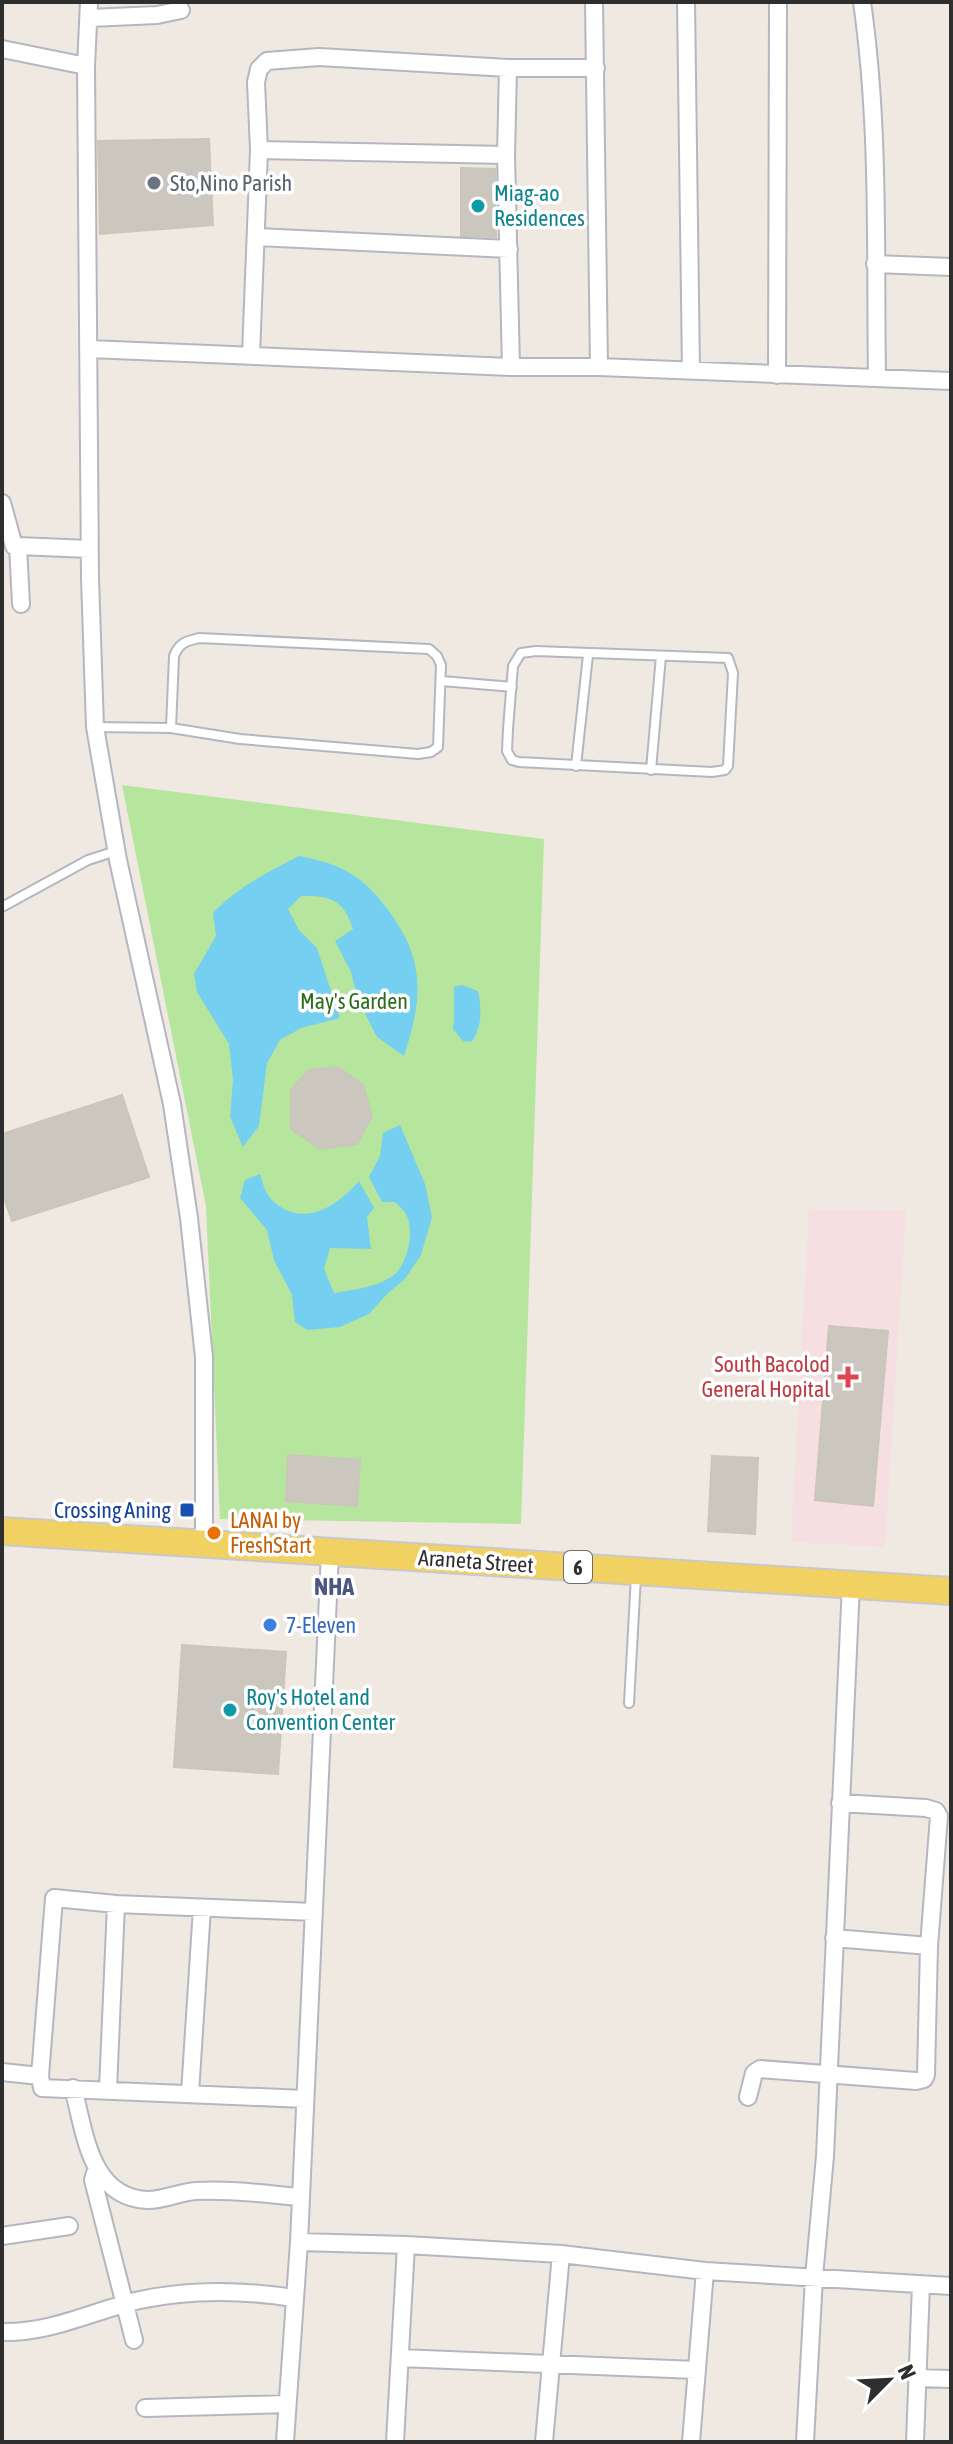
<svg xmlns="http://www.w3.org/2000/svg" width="953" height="2444" font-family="'Asap Condensed',sans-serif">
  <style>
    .medical { fill: #f5dfe0 }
    .green { fill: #b6e59e }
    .water { fill: #75cff0 }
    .building { fill: #cbc7bf; stroke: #cbc5ba; stroke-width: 2 }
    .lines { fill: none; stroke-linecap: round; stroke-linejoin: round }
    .service-casing { stroke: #b4b7c1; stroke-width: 12 }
    .minor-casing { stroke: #b4b7c1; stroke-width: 20 }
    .primary-casing { stroke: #c9c9c9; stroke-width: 30 }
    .service { stroke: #fff; stroke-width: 8 }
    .minor { stroke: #fff; stroke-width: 16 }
    .primary { stroke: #f2d163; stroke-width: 26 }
    .worship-dot { fill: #6b7280; stroke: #fff; stroke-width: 3 }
    .culture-dot { fill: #0f9aa8; stroke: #fff; stroke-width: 3 }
    .health-dot { fill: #e0444e; stroke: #fff; stroke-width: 3 }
    .transit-dot { fill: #1a4fb4; stroke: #fff; stroke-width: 3 }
    .food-dot { fill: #e8710a; stroke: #fff; stroke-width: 3 }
    .shop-dot { fill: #3f7fe0; stroke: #fff; stroke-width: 3 }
    .labels { text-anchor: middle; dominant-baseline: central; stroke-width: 7; stroke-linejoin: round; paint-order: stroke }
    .shield { fill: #fff; stroke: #6d6d6d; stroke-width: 2 }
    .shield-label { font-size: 20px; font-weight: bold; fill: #2e2e2e }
    .worship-label { font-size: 22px; fill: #5b616d; stroke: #fff; text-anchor: start }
    .culture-label { font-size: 22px; fill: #0d838f; stroke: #fff; text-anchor: start }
    .park-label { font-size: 22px; fill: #2c6e1b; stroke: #fff }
    .health-label { font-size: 22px; fill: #be3a42; stroke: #fff; text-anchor: end }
    .transit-label { font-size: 22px; fill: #164399; stroke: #fff; text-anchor: end }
    .food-label { font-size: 22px; fill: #c56008; stroke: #fff; text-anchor: start }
    .street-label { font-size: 22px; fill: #2e2e2e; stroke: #fff }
    .shop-label { font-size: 22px; fill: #366cbe; stroke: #fff; text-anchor: start }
    .neighbourhood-label { font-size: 24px; font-weight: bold; fill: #4d5680; stroke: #fff }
  </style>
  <rect width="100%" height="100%" fill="#efe9e1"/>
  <!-- medical -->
  <path class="medical" d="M 809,1209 L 906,1211 L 885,1547 L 791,1542 Z"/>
  <!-- green -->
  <path class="green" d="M 122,785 L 544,839 L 521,1524 L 220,1519 L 206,1206 Z"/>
  <!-- water -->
  <path class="water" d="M 299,856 C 343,864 365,877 391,914 C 426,963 422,1000 404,1056 L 377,1037 L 358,1000 L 351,972 L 335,941 L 353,929 C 344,900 330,895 301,896 L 288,909 L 299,930 L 317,948 L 340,1018 L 301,1028 L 280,1040 L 267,1063 L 259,1126 L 243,1147 L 230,1117 L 233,1080 L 229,1044 L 197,992 L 194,974 L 216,936 L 213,913 C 238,887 268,872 299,856 Z
    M 462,985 L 478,991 C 482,1008 482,1030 471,1042 L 463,1041 L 453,1029 C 455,1016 453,1001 454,987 Z
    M 400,1125 L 425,1184 L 432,1217 L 421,1255 L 405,1279 L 388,1293 L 369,1314 L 340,1327 L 307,1330 L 295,1322 L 292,1295 L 274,1260 L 267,1230 L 240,1198 L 245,1180 L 260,1174 C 262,1181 265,1192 270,1198 C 300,1230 336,1208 359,1181 L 374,1208 L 367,1217 L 371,1249 L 330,1248 L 324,1269 L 334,1293 C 352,1290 379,1287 394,1275 C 408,1263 414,1232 407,1216 C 404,1210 399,1206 395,1202 L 382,1202 L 369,1177 L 380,1156 L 383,1133 Z"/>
  <!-- building -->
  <path class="building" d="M 209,139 L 213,225 L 100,234 L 98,141 Z
    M 461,168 L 495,169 L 496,237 L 461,236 Z
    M 338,1067 L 363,1085 L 372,1116 L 357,1144 L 320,1149 L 291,1129 L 291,1090 L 309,1070 Z
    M 122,1095 L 149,1177 L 12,1221 L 2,1192 L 2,1134 Z
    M 829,1326 L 888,1331 L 873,1506 L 815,1500 Z
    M 288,1455 L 360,1460 L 357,1506 L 286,1501 Z
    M 712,1456 L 758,1458 L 755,1534 L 708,1531 Z
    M 182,1645 L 286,1652 L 278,1774 L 174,1767 Z"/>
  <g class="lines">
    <defs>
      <path id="service" d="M 536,651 L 728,658 L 733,673 L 728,766 L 725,770 L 712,772 L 519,762 L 512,760 L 507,751 L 508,729 L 513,666 L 521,653 Z
        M 442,681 L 512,687
        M 95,727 L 171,728 L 240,739 L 418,754 L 431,752 L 438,747 L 441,665 L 437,656 L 429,649 L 199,638 C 186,641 179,643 174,656 L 171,728
        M 576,766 L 588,655
        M 651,770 L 661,656
        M 2,907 L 88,860 L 116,851
        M 629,1703 L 636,1576"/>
      <path id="minor" d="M 89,2 L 86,66 L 90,578 L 95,727 L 118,860 L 172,1104 L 189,1218 L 204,1357 L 204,1544
        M 594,2 L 599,367
        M 686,2 L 691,371
        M 862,2 C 880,127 875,252 877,377
        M 90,18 L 157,15 L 181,10
        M 2,49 L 86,66
        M 508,68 L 506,155 L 511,367
        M 259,150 L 506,155
        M 257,237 L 509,249
        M 875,264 L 951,267
        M 90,349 L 511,367 L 599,367 L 951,381
        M 251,355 L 259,150 L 256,82 L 259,69 L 267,61 L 319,57 L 508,68 L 596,68
        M 777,375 L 778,2
        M 2,503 L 14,546 L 18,546 L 21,604
        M 18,546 L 89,549
        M 834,1938 L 929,1946
        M 2,2072 L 40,2076
        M 73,2088 C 85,2133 90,2198 148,2200 C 165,2200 179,2192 196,2191 C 230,2189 266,2194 300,2197
        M 108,2089 L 116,1904
        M 190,2093 L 202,1908
        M 748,2097 L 754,2073 L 760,2069 L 916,2081 L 924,2079 L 926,2075 L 929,1946 L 939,1816 L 936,1811 L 926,1808 L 840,1803
        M 305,2099 L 42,2088 L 40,2076 L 54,1898 L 116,1904 L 314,1912
        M 96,2170 L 93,2180 L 134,2340
        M 2,2236 L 69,2226
        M 299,2242 L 406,2245 L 561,2254 L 705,2271 L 951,2286
        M 2,2332 C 52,2333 92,2311 140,2300 C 191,2289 242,2290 294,2298
        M 400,2358 L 696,2370
        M 918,2378 L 951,2379
        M 145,2408 L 287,2404
        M 285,2442 L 299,2242 L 330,1552
        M 395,2442 L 406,2245
        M 544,2442 L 561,2254
        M 691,2442 L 705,2271
        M 805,2442 L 814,2277 L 825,2156 L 851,1584
        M 915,2442 L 921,2284"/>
      <path id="primary" d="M 2,1531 L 951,1591"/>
    </defs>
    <!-- service casing -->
    <use href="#service" class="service-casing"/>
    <!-- minor casing -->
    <use href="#minor" class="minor-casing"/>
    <!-- primary casing -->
    <use href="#primary" class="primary-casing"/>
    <!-- service -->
    <use href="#service" class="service"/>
    <!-- minor -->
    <use href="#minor" class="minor"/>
    <!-- primary -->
    <use href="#primary" class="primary"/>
  </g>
  <!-- markers -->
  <circle class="worship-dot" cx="154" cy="183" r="8"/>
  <g class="culture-dot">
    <circle cx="478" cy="206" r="8"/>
    <circle cx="230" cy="1710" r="8"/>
  </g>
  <path class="health-dot" d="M844 1365h8v8h8v8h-8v8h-8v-8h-8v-8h8z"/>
  <rect class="transit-dot" x="179" y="1502" width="16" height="16" rx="4"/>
  <circle class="food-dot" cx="214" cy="1533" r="8"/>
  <circle class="shop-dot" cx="270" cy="1625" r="8"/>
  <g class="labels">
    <!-- shield labels -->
    <rect class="shield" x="564" y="1551" width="28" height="32" rx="6"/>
    <g class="shield-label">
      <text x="578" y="1567">6</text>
    </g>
    <!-- worship labels -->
    <g class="worship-label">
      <text x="170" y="183">Sto,Nino Parish</text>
    </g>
    <!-- culture labels -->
    <g class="culture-label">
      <text x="494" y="193">Miag-ao<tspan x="494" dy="25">Residences</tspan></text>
      <text x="246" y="1697">Roy's Hotel and<tspan x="246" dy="25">Convention Center</tspan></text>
    </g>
    <!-- park labels -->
    <g class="park-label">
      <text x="354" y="1001">May's Garden</text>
    </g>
    <!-- health labels -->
    <g class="health-label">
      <text x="830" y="1364">South Bacolod<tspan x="830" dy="25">General Hopital</tspan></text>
    </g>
    <!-- transit labels -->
    <g class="transit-label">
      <text x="171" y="1510">Crossing Aning</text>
    </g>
    <!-- food labels -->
    <g class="food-label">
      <text x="230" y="1520">LANAI by<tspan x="230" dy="25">FreshStart</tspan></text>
    </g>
    <!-- street labels -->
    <g class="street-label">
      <text transform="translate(476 1561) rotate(4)">Araneta Street</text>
    </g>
    <!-- shop labels -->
    <g class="shop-label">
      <text x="286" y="1625">7-Eleven</text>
    </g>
    <!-- neighbourhood labels -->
    <g class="neighbourhood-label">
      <text x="334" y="1586">NHA</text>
    </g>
  </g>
  <!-- border -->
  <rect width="953" height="2444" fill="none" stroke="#2e2e2e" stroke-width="8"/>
  <!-- north arrow -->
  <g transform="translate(889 2380) rotate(66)" stroke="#ffffff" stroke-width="6" paint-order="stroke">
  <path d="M0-6L14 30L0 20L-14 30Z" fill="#2e2e2e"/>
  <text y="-12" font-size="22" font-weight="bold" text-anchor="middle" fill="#2e2e2e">N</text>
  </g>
</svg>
